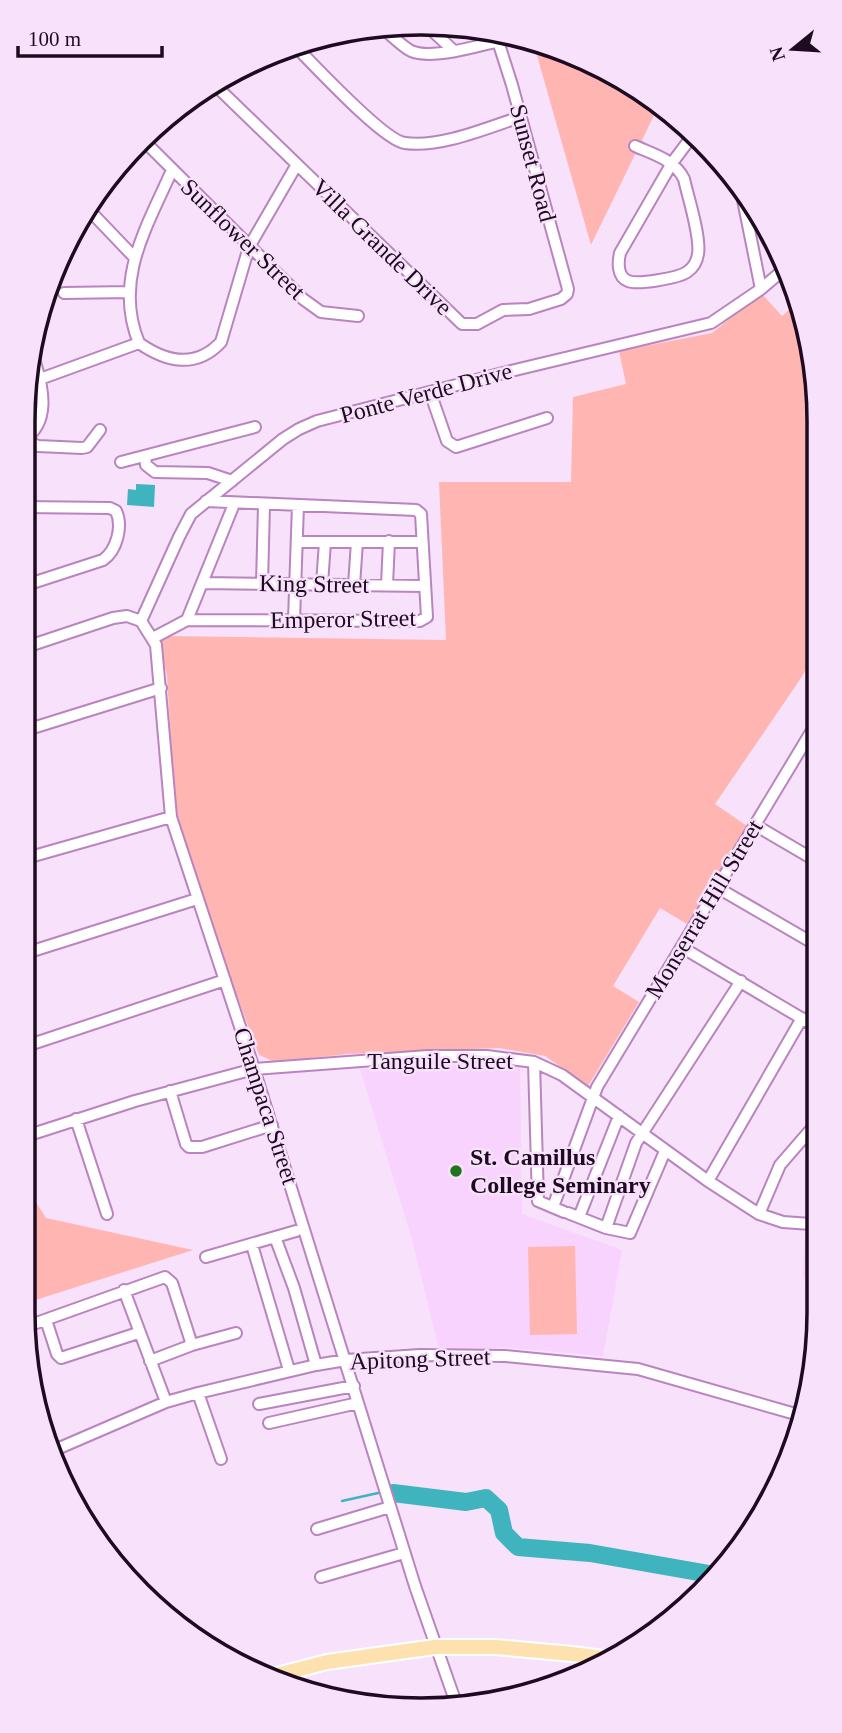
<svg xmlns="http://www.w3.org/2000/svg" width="842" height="1733" font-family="Georgia,serif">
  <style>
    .built { fill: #f8d3fd }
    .green { fill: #ffb6b2 }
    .water { fill: #40b4be }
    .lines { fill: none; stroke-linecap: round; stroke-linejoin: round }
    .stream { stroke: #40b4be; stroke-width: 2.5 }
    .river { stroke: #40b4be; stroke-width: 18 }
    .minor-casing { stroke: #b984bf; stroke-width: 14 }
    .major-casing { stroke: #fff; stroke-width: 18 }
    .minor { stroke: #fff; stroke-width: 10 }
    .major { stroke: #fde2af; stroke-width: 14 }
    .poi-dot { fill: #20741f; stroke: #f8e1fb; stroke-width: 2.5 }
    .labels { text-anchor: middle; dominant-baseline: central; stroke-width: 5; stroke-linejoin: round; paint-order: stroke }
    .street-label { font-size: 24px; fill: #1f0b21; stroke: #f8e1fb }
    .poi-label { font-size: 24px; font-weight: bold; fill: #1f0b21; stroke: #f8e1fb; text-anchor: start }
    .rim { fill: none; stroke: #1f0b21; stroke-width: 3.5 }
  </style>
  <rect width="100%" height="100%" fill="#f8e1fb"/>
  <!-- built -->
  <path class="built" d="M 482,1064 L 520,1066 L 522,1214 L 622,1250 L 603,1356 L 501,1347 L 440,1353 L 411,1236 L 360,1069 Z
    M 819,1229 L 819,1306 L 803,1276 L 805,1233 Z"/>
  <!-- green -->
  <path class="green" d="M 534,45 L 574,53 L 660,103 L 591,245 Z
    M 761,293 L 782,316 L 798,302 L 816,369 L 817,649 L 801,678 L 715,804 L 747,826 L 687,924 L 660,908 L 613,986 L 639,1002 L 588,1086 L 545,1056 L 499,1048 L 347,1054 L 275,1062 L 259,1055 L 231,980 L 175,809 L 167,676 L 159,640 L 167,636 L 446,640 L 439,482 L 571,482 L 573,397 L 626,384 L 619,351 L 712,333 Z
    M 23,1182 L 46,1218 L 193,1250 L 23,1304 Z
    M 575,1246 L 577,1334 L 530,1335 L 528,1247 Z"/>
  <!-- water -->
  <path class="water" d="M 136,484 L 155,485 L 154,507 L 127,505 L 128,489 L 136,490 Z"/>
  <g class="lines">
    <!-- stream -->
    <path class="stream" d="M 342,1501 L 378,1493"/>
    <!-- river -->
    <path class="river" d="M 393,1493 L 466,1502 L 486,1498 L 499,1510 L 504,1533 L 518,1547 L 590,1553 L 715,1575"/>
    <defs>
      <path id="minor" d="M 425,24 L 454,51
        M 385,30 C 393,37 402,46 411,51 C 432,60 477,46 499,41
        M 296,47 C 315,66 384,141 405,143 C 440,148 487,128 520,117
        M 217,87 L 462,324 L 477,324 L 503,310 L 529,309 L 561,299 L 567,294 L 568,289 L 512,85 L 497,38
        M 141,138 L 303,299 L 321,312 L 358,316
        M 635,146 C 653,154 675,160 684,179 C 688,197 701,237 698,254 C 697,261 693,268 687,272 C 678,278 638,285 628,281 C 617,277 618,262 620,253 L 672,163 L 693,135
        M 172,170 C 147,227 113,280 139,343 C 166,362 196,369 221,342 L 249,247 L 296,166
        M 740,185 L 761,289
        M 91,212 L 134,257
        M 64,293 L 129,292
        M 40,379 L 139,343
        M 430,392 L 447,441 L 456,447 L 547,418
        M 23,440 L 38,446 L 82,448 L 87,447 L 100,430
        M 23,440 C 51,423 43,388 35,362
        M 145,456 L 146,465 L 155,472 L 208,473 L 232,481
        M 121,462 L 255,427
        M 297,542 L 421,542
        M 203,583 L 424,586
        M 262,584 L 264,505
        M 322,584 L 325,542
        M 354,585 L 357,542
        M 387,585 L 389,541
        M 23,586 L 103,560 C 117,550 123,526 116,511 L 110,508 L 23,507
        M 187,620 L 234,504
        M 294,620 L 298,505
        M 23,621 L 31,645
        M 141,621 L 179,537 L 191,514 L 283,439 L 299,429 L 317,421 L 515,370 L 711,323 L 761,289 L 788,266
        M 153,638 L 187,620 L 420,621 L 427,617 L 421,514 L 416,510 L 206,501
        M 23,648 L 113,618 L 127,616 L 141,621 L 156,645 L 171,817 L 254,1069 L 415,1586 L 457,1706
        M 23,731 L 161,688
        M 755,825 L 818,862
        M 23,859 L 171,817
        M 718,888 L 818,946
        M 683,948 L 818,1028
        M 23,954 L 197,899
        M 23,1047 L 225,980
        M 534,1062 L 538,1201 L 564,1212
        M 170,1091 L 186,1144 L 189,1147 L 202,1147 L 272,1125
        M 76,1119 L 107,1214
        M 23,1137 L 135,1101 L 254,1069 L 428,1056 L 487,1056 L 534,1062 L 562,1075 L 708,1181 L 759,1214 L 783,1222 L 811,1224 L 819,1222
        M 708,1181 L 802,1018
        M 553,1207 L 597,1087 L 817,722
        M 568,1213 L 606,1228 L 630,1233 L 665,1151
        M 759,1214 L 780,1165 L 819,1120
        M 579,1217 L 619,1116
        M 606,1228 L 636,1143 L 741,981
        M 275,1237 L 294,1288 L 316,1365
        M 252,1245 L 289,1370
        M 206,1257 L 296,1231
        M 124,1290 L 166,1402
        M 46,1320 L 57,1354 L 61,1358 L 138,1333
        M 25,1327 L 165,1277 L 172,1283 L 192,1345
        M 150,1361 L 192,1345 L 236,1333
        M 198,1393 L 221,1459
        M 259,1404 L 354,1386
        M 269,1423 L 358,1403
        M 50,1452 L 166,1402 L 198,1393 L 316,1365 L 346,1360 L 420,1355 L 505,1356 L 638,1369 L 799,1415
        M 317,1529 L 390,1507
        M 321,1577 L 404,1553"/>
      <path id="major" d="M 273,1676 L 327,1662 L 435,1647 L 496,1647 L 572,1654 L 611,1659"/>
    </defs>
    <!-- minor casing -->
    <use href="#minor" class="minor-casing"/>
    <!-- major casing -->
    <use href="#major" class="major-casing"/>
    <!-- minor -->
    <use href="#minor" class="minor"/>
    <!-- major -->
    <use href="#major" class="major"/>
  </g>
  <!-- markers -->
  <circle class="poi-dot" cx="456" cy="1171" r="7"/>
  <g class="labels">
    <!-- street labels -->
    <g class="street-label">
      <text transform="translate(533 163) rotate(75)">Sunset Road</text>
      <text transform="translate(243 239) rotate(44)">Sunflower Street</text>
      <text transform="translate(382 247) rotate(44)">Villa Grande Drive</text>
      <text transform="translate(426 393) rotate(-15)">Ponte Verde Drive</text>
      <text transform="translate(314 584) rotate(1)">King Street</text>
      <text transform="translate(343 619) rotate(-1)">Emperor Street</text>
      <text transform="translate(704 909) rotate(-59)">Monserrat Hill Street</text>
      <text x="440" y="1061">Tanguile Street</text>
      <text transform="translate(266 1106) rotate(72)">Champaca Street</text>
      <text transform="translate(420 1359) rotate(-2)">Apitong Street</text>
    </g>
    <!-- poi labels -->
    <g class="poi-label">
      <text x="470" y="1157">St. Camillus<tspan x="470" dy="28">College Seminary</tspan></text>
    </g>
  </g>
  <!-- crop -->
  <path d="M0 0H842V1733H0ZM421 35H421A386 386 0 0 1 807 421V1312A386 386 0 0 1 421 1698H421A386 386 0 0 1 35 1312V421A386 386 0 0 1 421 35Z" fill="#f8e1fb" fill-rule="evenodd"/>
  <path class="rim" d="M421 35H421A386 386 0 0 1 807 421V1312A386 386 0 0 1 421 1698H421A386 386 0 0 1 35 1312V421A386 386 0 0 1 421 35Z"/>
  <!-- north arrow -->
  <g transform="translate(793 49) rotate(252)" stroke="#f8e1fb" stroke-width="5" paint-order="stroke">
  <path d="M0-5L12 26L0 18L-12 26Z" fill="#1f0b21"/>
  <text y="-10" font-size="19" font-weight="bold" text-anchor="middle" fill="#1f0b21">N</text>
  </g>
  <!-- scale -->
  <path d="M18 46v10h144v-10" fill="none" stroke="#1f0b21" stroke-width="3.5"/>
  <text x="28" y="46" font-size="21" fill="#1f0b21" stroke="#f8e1fb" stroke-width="5" paint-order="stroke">100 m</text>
</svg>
